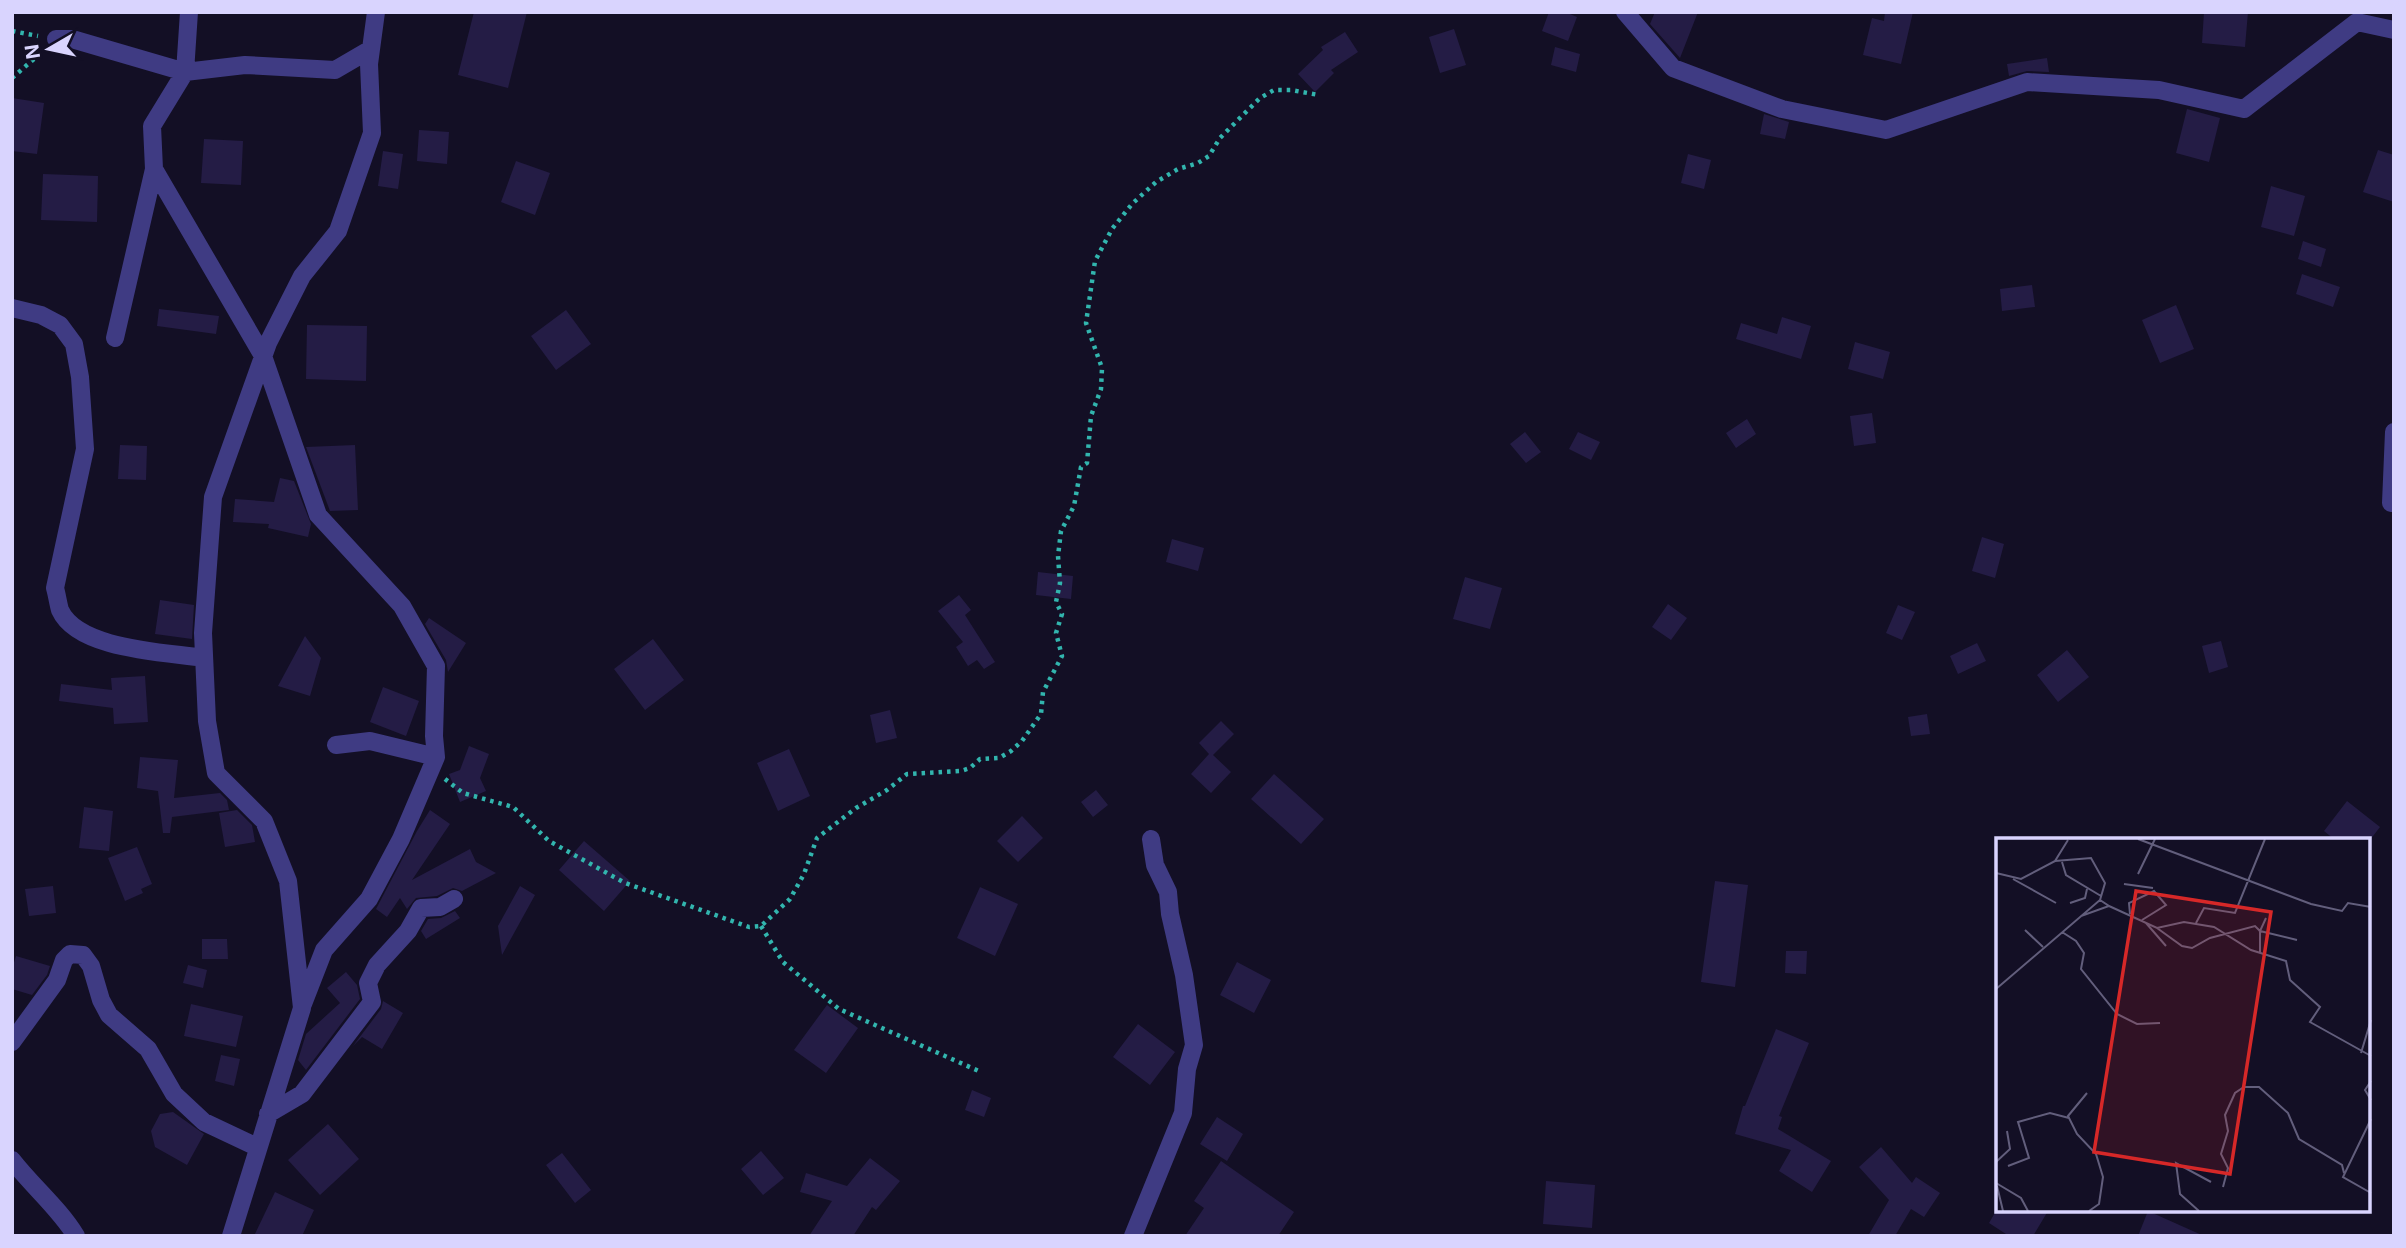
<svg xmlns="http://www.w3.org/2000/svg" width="2406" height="1248" font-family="Inter,sans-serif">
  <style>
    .building { fill: #241c45 }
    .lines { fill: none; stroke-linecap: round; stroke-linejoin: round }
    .path { stroke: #32b5ae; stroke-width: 4.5; stroke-dasharray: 3.5 5; stroke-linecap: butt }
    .minor { stroke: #3f3b83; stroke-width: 18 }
    .inset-road { fill: none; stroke: #625e7c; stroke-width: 2 }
    .view { fill: #d62828; fill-opacity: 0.15; stroke: #d62828; stroke-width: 3.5 }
    .inset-edge { fill: none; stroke: #d9d4fe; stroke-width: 3.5 }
  </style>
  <rect width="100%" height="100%" fill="#130f25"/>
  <!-- building -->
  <path class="building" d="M 474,12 L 527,12 L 508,88 L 458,75 Z
    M 1549,12 L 1565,12 L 1577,17 L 1568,41 L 1542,31 Z
    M 1655,12 L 1698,12 L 1680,58 L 1650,24 Z
    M 1885,12 L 1913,12 L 1901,64 L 1863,55 L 1872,18 L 1884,21 Z
    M 2204,12 L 2248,12 L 2245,47 L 2202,43 Z
    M 1454,29 L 1466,65 L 1440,73 L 1429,37 Z
    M 1345,32 L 1358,52 L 1331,70 L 1334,73 L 1315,92 L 1298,74 L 1323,50 L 1321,47 Z
    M 1555,47 L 1580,54 L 1576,72 L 1551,65 Z
    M 2047,58 L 2049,72 L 2027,71 L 2009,76 L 2007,64 Z
    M 12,98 L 44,103 L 37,154 L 12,151 Z
    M 2187,109 L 2220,118 L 2209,162 L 2176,153 Z
    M 1764,114 L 1789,122 L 1785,139 L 1760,134 Z
    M 419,130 L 449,132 L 447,164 L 417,161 Z
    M 204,139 L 243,141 L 241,185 L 201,183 Z
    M 2378,150 L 2394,155 L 2394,202 L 2363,192 Z
    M 383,151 L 403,154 L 398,189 L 378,186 Z
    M 1688,154 L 1711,160 L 1704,189 L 1681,183 Z
    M 516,161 L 550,173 L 535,215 L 501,202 Z
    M 43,174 L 98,176 L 97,222 L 41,220 Z
    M 2271,186 L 2305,196 L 2294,236 L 2261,227 Z
    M 2303,241 L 2326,249 L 2321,267 L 2298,259 Z
    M 2302,274 L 2340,287 L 2333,307 L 2296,294 Z
    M 2032,285 L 2035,307 L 2002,311 L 2000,289 Z
    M 2176,305 L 2194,349 L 2160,363 L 2142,320 Z
    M 159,309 L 219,316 L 216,334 L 157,326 Z
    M 566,310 L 591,344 L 556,370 L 531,336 Z
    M 1782,317 L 1811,326 L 1801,359 L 1736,339 L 1741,323 L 1777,334 Z
    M 307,325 L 367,326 L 366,381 L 306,379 Z
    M 1855,342 L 1890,352 L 1883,379 L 1848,369 Z
    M 1872,413 L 1876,443 L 1854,446 L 1850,416 Z
    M 1747,419 L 1756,434 L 1736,448 L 1726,433 Z
    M 1525,432 L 1541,452 L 1526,463 L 1510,444 Z
    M 1578,432 L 1600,442 L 1591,460 L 1569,449 Z
    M 120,445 L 147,446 L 146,480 L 118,479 Z
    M 355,445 L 358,510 L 330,511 L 306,447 Z
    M 280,478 L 294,481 L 311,524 L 308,537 L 268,528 L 269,524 L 233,522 L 235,499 L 274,502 Z
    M 1982,537 L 2004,544 L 1995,578 L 1972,571 Z
    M 1172,539 L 1204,548 L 1198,571 L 1166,562 Z
    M 1038,572 L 1073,576 L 1071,599 L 1036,595 Z
    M 1465,577 L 1502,588 L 1490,629 L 1453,619 Z
    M 959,595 L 971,610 L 965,615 L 995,662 L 984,669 L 977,660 L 968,666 L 956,647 L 963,642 L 938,611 Z
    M 160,600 L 194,605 L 192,639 L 155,634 Z
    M 1668,604 L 1687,618 L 1671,640 L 1652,627 Z
    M 1898,605 L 1915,612 L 1902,640 L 1886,633 Z
    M 429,618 L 466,643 L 448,672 L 446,660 L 425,624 Z
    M 305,636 L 321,658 L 310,696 L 278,686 Z
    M 653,639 L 684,680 L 645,710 L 614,669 Z
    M 2221,641 L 2228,667 L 2209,673 L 2202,646 Z
    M 1977,643 L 1986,661 L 1958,674 L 1950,656 Z
    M 2067,650 L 2089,677 L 2058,702 L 2037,675 Z
    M 145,676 L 148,722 L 114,724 L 113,708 L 59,701 L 61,684 L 112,690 L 111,678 Z
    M 383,687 L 419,701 L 406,736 L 370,722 Z
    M 890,710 L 897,738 L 876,743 L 870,715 Z
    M 1927,714 L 1930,734 L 1911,736 L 1908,717 Z
    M 1221,721 L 1234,734 L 1213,755 L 1231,772 L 1211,793 L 1191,774 L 1209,754 L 1199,743 Z
    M 469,746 L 489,754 L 480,778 L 486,791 L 460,802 L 449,774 L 460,770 Z
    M 789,749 L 810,796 L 778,811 L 757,763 Z
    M 140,757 L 178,760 L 174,798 L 220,793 L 227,800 L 229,810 L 172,817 L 170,833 L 163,833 L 158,791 L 137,788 Z
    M 1274,774 L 1324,819 L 1301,844 L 1251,799 Z
    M 1096,790 L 1108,805 L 1093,817 L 1081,802 Z
    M 2347,801 L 2380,827 L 2370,840 L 2335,840 L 2324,831 Z
    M 84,807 L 113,811 L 109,851 L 79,848 Z
    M 237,810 L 252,825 L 255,842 L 225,847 L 219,813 Z
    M 430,810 L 450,824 L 412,880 L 470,849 L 476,862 L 496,873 L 462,891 L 453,888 L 437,896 L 416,898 L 407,909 L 400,898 L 387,917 L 376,909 L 417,831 Z
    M 1022,816 L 1043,838 L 1018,862 L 997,841 Z
    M 584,841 L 630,881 L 604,911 L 559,870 Z
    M 137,847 L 152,884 L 141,889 L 143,893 L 125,901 L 108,858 Z
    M 1715,881 L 1748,885 L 1735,987 L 1701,982 Z
    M 53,886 L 56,913 L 29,916 L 25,889 Z
    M 520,886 L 535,895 L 502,955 L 498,926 Z
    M 980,887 L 1018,904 L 995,956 L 957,938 Z
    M 455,911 L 460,918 L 426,939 L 421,931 L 428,919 L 441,918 Z
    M 202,939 L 227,939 L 228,959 L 202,959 Z
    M 1786,951 L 1807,951 L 1806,974 L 1785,973 Z
    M 16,956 L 50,966 L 47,975 L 32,995 L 12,989 L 12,969 Z
    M 1237,962 L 1271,980 L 1254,1013 L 1220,995 Z
    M 188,965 L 207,970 L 203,988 L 183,983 Z
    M 346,972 L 357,985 L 360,999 L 306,1070 L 298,1060 L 306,1034 L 340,1003 L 327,988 Z
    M 383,1001 L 403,1013 L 382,1049 L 362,1037 L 353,1046 L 381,1009 Z
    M 191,1004 L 243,1016 L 236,1047 L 184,1036 Z
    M 827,1005 L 858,1028 L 826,1073 L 794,1050 Z
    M 1138,1024 L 1175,1052 L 1150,1085 L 1113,1057 Z
    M 1776,1029 L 1809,1043 L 1779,1116 L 1782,1117 L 1778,1129 L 1831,1161 L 1812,1192 L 1779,1171 L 1791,1150 L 1735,1134 L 1743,1106 L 1745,1106 Z
    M 221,1055 L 240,1059 L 234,1086 L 215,1081 Z
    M 972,1090 L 991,1098 L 984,1117 L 965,1110 Z
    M 173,1112 L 204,1134 L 187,1165 L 155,1147 L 151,1131 L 160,1114 Z
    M 1217,1117 L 1243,1134 L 1227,1161 L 1200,1144 Z
    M 328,1124 L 359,1159 L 320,1195 L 288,1160 Z
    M 1881,1147 L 1912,1183 L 1916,1177 L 1940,1193 L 1924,1217 L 1911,1209 L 1895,1236 L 1868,1236 L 1889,1200 L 1859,1167 Z
    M 761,1151 L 784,1178 L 763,1195 L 741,1169 Z
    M 562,1153 L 591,1190 L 575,1203 L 546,1165 Z
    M 870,1158 L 900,1181 L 876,1210 L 872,1207 L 853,1236 L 809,1236 L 832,1201 L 800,1192 L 806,1173 L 847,1186 Z
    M 1221,1161 L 1294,1212 L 1278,1236 L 1185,1236 L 1204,1208 L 1194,1201 Z
    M 1546,1181 L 1595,1185 L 1592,1228 L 1543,1224 Z
    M 275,1192 L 314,1210 L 302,1236 L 254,1236 Z
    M 1996,1211 L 2048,1211 L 2033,1236 L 2009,1236 L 1989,1223 Z
    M 2148,1211 L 2204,1236 L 2138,1236 Z"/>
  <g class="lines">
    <!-- path -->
    <path class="path" d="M 12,31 L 38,36
      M 12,78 L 42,52
      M 445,779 L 463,793 L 513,807 L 549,841 L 625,883 L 749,927 L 761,926 L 790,899 L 804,874 L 817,838 L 856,808 L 887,790 L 907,774 L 961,771 L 970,768 L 980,759 L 999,758 L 1011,751 L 1022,741 L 1041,714 L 1043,692 L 1062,656 L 1056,633 L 1062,614 L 1056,602 L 1060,583 L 1058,556 L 1061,531 L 1074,506 L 1081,467 L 1087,463 L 1091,416 L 1101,389 L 1102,368 L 1086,323 L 1095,261 L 1112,229 L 1132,204 L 1156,182 L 1178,169 L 1198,163 L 1209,156 L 1220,138 L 1260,98 L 1274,90 L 1291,90 L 1319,95
      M 761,926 L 783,962 L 839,1009 L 981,1072"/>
    <!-- minor -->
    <path class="minor" d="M 1625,12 L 1673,68 L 1782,109 L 1886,130 L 2027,82 L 2159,90 L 2244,109 L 2357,22 L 2394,30
      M 56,39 L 72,39 L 185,72 L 189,12
      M 12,308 L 41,315 L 60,325 L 74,344 L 80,377 L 85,449 L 55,588 C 57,595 58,603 60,610 C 78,650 166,652 204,658
      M 115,338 L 154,169
      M 2394,432 L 2391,503 L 2394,503
      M 336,745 L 370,741 L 436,757
      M 303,1004 L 324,950 L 369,899 L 401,839 L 436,757 L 434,736 L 436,666 L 402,606 L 318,515 L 263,356 L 154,169 L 152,126 L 185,72 L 245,65 L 335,70 L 371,49
      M 12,1042 L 57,980 L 64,960 L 70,954 L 83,955 L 91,966 L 101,1000 L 109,1015 L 148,1049 L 174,1094 L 204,1122 L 257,1147
      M 268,1114 L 302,1094 L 372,1002 L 368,983 L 377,965 L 408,931 L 421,908 L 440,907 L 454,899
      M 12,1160 C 32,1186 59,1208 76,1236
      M 231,1236 L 302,1008 L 288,881 L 264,821 L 216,773 L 207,721 L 203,633 L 213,497 L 268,343 L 302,276 L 338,231 L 372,133 L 369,64 L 376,12
      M 1133,1236 L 1183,1113 L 1187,1069 L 1194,1045 L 1184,975 L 1170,914 L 1168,892 L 1155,865 L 1151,839"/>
  </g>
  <!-- overview -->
  <g transform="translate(1996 838)">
    <rect width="374" height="374" fill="#130f25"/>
    <path class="inset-road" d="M 142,1 L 315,66 L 346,73 L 352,65 L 375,69M 59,23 L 72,2M 66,24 L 70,37 L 105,58M 0,35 L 25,41 L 59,23 L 95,20 L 109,45 L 104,62 L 0,151M 142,36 L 159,1M 17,41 L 60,65M 128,46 L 157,50M 74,65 L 89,60 L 91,51M 113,68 L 161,90 L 188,84 L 218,89 L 255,112 L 290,123 L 294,142 L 324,169 L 314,184 L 375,218M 134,76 L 133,65 L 158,53 L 170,67 L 146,82M 85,78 L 113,68 L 104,62M 270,80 L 264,93 L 301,102M 150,85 L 170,108M 200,85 L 208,70 L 239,75 L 269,1M 161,90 L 186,108 L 196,110 L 214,100 L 259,88 L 264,93 L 264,114M 29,92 L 47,109M 66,94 L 80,103 L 88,115 L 85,131 L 121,176 L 141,186 L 164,185M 365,215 L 375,182M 375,243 L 369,252 L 375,262M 91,255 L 72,278 L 81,296 L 100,316 L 107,339 L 103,366 L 93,373M 375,281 L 347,339 L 375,355M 0,324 L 14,311 L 11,293M 12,328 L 33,320 L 22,284 L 54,275 L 73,280M 0,345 L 25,360 L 32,373M 1,348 L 7,373M 227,349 L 232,330 L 225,316 L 232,293 L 229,277 L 239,255 L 248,249 L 263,249 L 292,275 L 303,301 L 346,327 L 348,335M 203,373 L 184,356 L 180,325 L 215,344"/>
    <path class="view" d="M 140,53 L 275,74 L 234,336 L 98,314 Z"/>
    <rect width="374" height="374" class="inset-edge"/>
  </g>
  <!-- border -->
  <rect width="2406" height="1248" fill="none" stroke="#d9d4fe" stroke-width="28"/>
  <!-- north arrow -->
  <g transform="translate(49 49) rotate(261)" stroke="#130f25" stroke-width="5" paint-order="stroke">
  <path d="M0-5L12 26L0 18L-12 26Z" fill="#d9d4fe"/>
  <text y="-10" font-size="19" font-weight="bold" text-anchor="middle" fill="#d9d4fe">N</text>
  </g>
</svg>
